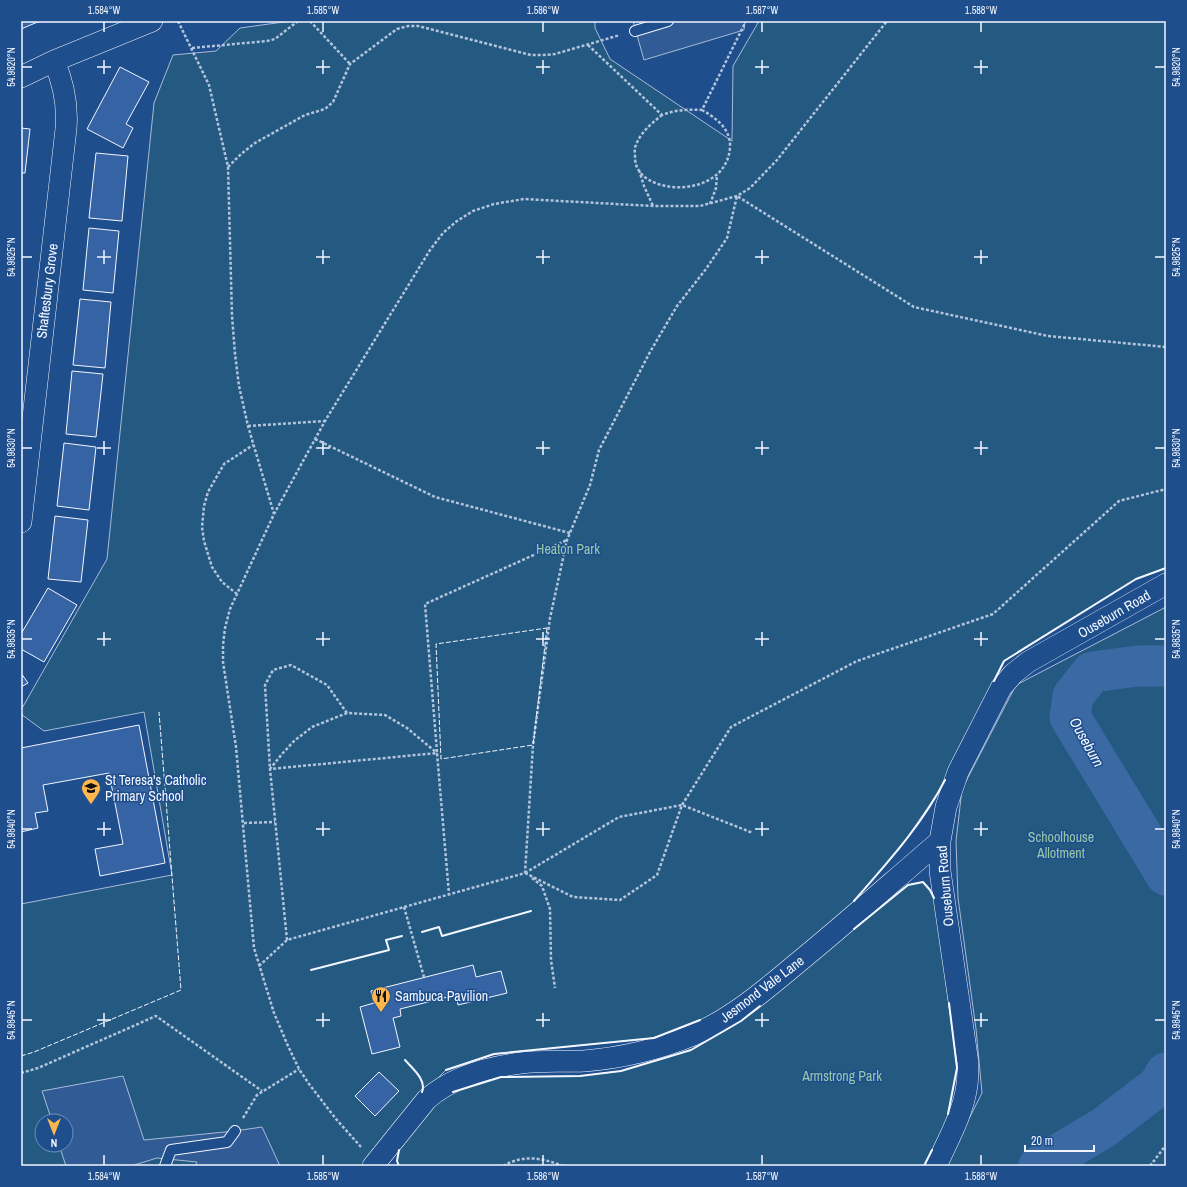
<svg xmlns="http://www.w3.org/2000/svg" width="1187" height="1187" font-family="'Archivo Narrow',sans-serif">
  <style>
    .green { fill: #245a82; stroke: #a8bbd7; fill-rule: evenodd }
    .parking { fill: #305b95; stroke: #a8bbd7 }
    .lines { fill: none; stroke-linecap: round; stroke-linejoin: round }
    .river { stroke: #3b69a3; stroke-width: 41 }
    .building { fill: #3563a3; stroke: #f2f6ff }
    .lane-casing { stroke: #f2f6ff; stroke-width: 12 }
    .street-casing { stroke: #f2f6ff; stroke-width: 22 }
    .path { stroke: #b3c4dc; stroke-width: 2.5; stroke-dasharray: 3 2; stroke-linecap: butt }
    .lane { stroke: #1f4e8c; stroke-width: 10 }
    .street { stroke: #1f4e8c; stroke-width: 21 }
    .fence { stroke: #f2f6ff; stroke-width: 1; stroke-dasharray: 5 2; stroke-linecap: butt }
    .wall { stroke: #f2f6ff; stroke-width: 2 }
    .ticks { fill: none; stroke: #f2f6ff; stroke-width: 1.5 }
    .labels { text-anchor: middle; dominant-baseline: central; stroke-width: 3; stroke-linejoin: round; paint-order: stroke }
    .street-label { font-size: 14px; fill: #f2f6ff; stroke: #1f4e8c }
    .park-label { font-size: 14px; fill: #97c8a6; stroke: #1f4e8c }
    .poi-label { font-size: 14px; fill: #f2f6ff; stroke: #1f4e8c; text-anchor: start }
    .water-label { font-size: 15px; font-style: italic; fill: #f2f6ff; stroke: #1f4e8c }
    .neatline { fill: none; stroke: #f2f6ff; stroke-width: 1.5 }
    .ticks-label { font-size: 10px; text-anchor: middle; fill: #f2f6ff }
  </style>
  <rect width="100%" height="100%" fill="#1f4e8c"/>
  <!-- green -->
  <path class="green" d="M 291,21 L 595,21 L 595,28 L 610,59 L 732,141 L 733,66 L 759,21 L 1166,21 L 1166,568 L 1136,579 L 1004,661 L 939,791 L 901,847 L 843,914 L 777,971 L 716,1014 L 654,1038 L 494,1054 L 446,1070 L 419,1097 L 382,1143 L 369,1154 L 363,1166 L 21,1166 L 21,904 L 172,875 L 144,712 L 44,731 L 21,714 L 21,710 L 107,559 L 154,103 L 173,55 L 216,51 L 240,28 ZM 42,1121 L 66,1121 L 66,1145 L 42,1145 Z
    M 1166,607 L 1166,1166 L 945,1166 L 982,1093 L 976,1029 L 958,898 L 956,841 L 962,789 L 1016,685 Z
    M 923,882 L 930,890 L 936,903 L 957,1068 L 947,1120 L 924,1166 L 399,1166 L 397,1161 L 399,1149 L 432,1106 L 453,1092 L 501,1077 L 580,1076 L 621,1071 L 691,1050 L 741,1021 L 908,885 Z"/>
  <!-- parking -->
  <path class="parking" d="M 633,21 L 745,21 L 744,30 L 644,60 Z
    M 123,1076 L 144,1140 L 235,1131 L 262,1127 L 280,1166 L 195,1166 L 197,1162 L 157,1158 L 131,1166 L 66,1166 L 59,1145 L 66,1145 L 66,1121 L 52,1121 L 42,1091 Z"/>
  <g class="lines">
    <!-- river -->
    <path class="river" d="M 1166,666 L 1138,666 L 1092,672 L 1073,696 L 1070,717 L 1166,875
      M 1039,1166 L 1103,1128 L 1158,1086 L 1166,1073"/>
  </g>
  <!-- building -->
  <path class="building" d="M 21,21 L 40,21 L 21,29 Z
    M 120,67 L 149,82 L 126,124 L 133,128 L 123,148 L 87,129 Z
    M 21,128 L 30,129 L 25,173 L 21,173 Z
    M 96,153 L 128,156 L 122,221 L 89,218 Z
    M 89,228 L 119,231 L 113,293 L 83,290 Z
    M 80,299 L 111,302 L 105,368 L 73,365 Z
    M 72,371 L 103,374 L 96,437 L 66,434 Z
    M 64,443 L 96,447 L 89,510 L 57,506 Z
    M 55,516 L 88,520 L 81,582 L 48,579 Z
    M 48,588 L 77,605 L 44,662 L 21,649 L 21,634 Z
    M 21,673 L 28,683 L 21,687 Z
    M 139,725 L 165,863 L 100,876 L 95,849 L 123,844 L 109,773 L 43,785 L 48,811 L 35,813 L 38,828 L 21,832 L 21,748 Z
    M 473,965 L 476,977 L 501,971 L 507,993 L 458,1005 L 456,995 L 400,1009 L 401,1016 L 393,1018 L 400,1047 L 372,1054 L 360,1007 L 374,1003 L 371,991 Z
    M 379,1072 L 399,1091 L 375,1116 L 355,1096 Z"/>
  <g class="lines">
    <defs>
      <path id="lane" d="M 635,31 L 668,21
        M 165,1166 L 171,1150 L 227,1142 L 235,1131"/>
      <path id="street" d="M 21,77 L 54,61 L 152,21
        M 21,522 L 66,129 C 68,105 64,84 54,61
        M 373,1166 L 427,1099 C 452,1077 487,1067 521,1063 C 542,1060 563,1062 584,1061 C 621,1058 659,1049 693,1035 C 731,1019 764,991 795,965 C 844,925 892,882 940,841
        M 936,1166 C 948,1140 963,1114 967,1085 C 968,1078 968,1070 968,1063 L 940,871 L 940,841 L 946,807 L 958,772 L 1001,688 L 1013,674 L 1028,662 L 1166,584"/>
    </defs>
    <!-- lane casing -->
    <use href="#lane" class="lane-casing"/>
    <!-- street casing -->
    <use href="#street" class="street-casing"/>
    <!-- path -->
    <path class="path" d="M 178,21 L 209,85 L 228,167 L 232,316 L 235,354 L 239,386 L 248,426 L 274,514
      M 310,21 L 350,64
      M 588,45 L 662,115 C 675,110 688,109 702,110 L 746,21
      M 192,48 L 267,41 L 275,39 L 298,21
      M 662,115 C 652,123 640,133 636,145 C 634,148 635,153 635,157 C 634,197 727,201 730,147 C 731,129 716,118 702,110
      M 228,167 L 241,154 L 255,143 L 305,115 L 325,109 L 333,102 L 350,64 L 397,29 L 408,26 L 418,26 L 531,55 L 544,55 L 555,54 L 620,35
      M 639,170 L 644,186 L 653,206
      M 710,204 L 716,188 L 717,175
      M 248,426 L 325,421
      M 315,439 L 435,497 L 570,533
      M 237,594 L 222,582 L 212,567 L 204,541 L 202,527 L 204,506 L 208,492 L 224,464 L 253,445
      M 347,713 L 327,685 L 291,665 L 273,670 L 265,685 L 270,769 L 282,754 L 294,741 L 312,727 L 347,713 L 385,715 L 407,728 L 437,753
      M 437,752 L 425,604 L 567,540
      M 244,823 L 275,822
      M 525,873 L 573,897 L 620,900 L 657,875 L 682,805 L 731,727 L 857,661 L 993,614 L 1119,501 L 1166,489
      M 525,873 L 619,817 L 682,805 L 753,833
      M 532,878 L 542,886 L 550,909 L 551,960 L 555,988
      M 404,907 L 424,977
      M 287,940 L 270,769 L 437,753 L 449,894
      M 259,966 L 287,940 L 525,873 L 533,745 L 550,618 L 567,540 L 590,485 L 599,450 L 650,352 L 677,306 L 706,269 L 727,238 L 737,196 L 914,307 L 1048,336 L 1166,347
      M 21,1073 L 38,1068 L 156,1016 L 262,1091
      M 243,1118 L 257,1095 L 299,1069
      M 361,1147 L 336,1119 L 309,1084 L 299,1069 L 288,1046 L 274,1013 L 254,948 L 236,747 L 223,662 L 223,645 L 225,628 L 230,609 L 274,514 L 325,421 L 430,250 L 443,233 L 457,221 L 473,211 L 494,204 L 524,199 L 653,206 L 700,206 L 737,196 L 750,188 L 777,160 L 887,21
      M 503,1166 C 524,1154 542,1158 563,1166
      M 1150,1166 L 1166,1145"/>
    <!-- lane -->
    <use href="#lane" class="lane"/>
    <!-- street -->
    <use href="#street" class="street"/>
    <!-- fence -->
    <path class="fence" d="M 547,628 L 533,745 L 441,759 L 436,644 Z
      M 21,1056 L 34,1052 L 181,990 L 159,712"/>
    <!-- wall -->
    <path class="wall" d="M 994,681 L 1004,661 L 1136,579 L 1166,568
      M 854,901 C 887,863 922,825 945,780
      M 854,929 L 908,885 L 923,882 L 930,890 L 934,898
      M 422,932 L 439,927 L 442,936 L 531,911
      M 311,970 L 389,950 L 386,940 L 402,936
      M 405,1060 C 412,1068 427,1080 422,1092
      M 446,1070 L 494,1054 L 654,1038 L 700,1020
      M 453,1092 L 501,1077 L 580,1076 L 621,1071 L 691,1050 L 741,1021 L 760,1006
      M 948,1114 L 957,1068 L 949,1003
      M 399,1150 L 397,1161 L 399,1166
      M 924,1166 L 932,1150"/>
  </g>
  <!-- ticks -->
  <path class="ticks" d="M 104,22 L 104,32M 323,22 L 323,32M 543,22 L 543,32M 762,22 L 762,32M 981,22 L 981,32M 104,60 L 104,74M 323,60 L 323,74M 543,60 L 543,74M 762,60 L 762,74M 981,60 L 981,74M 22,67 L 32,67M 97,67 L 111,67M 316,67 L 330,67M 536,67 L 550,67M 755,67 L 769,67M 974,67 L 988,67M 1155,67 L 1165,67M 104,250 L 104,264M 323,250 L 323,264M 543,250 L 543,264M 762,250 L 762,264M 981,250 L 981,264M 22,257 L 32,257M 97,257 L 111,257M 316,257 L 330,257M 536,257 L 550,257M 755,257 L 769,257M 974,257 L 988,257M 1155,257 L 1165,257M 104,441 L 104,455M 323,441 L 323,455M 543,441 L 543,455M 762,441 L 762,455M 981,441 L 981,455M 22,448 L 32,448M 97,448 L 111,448M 316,448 L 330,448M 536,448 L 550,448M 755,448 L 769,448M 974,448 L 988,448M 1155,448 L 1165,448M 104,632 L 104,646M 323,632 L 323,646M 543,632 L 543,646M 762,632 L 762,646M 981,632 L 981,646M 22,639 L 32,639M 97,639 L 111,639M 316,639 L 330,639M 536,639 L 550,639M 755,639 L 769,639M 974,639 L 988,639M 1155,639 L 1165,639M 104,822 L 104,836M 323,822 L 323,836M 543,822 L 543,836M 762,822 L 762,836M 981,822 L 981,836M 22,829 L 32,829M 97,829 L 111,829M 316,829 L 330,829M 536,829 L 550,829M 755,829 L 769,829M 974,829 L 988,829M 1155,829 L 1165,829M 104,1013 L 104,1027M 323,1013 L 323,1027M 543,1013 L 543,1027M 762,1013 L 762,1027M 981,1013 L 981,1027M 22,1020 L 32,1020M 97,1020 L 111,1020M 316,1020 L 330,1020M 536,1020 L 550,1020M 755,1020 L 769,1020M 974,1020 L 988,1020M 1155,1020 L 1165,1020M 104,1155 L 104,1165M 323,1155 L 323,1165M 543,1155 L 543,1165M 762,1155 L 762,1165M 981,1155 L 981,1165"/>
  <!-- icons -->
  <defs>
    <symbol id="school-pin" viewBox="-11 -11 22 30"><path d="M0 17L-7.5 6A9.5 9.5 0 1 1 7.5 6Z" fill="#ffb74d" stroke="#1f4e8c"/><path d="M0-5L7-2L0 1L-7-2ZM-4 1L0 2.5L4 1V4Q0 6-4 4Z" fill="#111"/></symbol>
    <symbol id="restaurant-pin" viewBox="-11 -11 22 30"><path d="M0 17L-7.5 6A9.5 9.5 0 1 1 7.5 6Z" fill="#ffb74d" stroke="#1f4e8c"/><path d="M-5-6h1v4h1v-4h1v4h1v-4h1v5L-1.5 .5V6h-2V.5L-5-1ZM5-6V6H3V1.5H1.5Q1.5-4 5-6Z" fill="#111"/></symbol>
  </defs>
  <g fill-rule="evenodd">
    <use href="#school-pin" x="80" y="777" width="22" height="30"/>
    <use href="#restaurant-pin" x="370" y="985" width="22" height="30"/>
  </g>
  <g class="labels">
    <!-- street labels -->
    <g class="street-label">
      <text transform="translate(47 291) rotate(-83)">Shaftesbury Grove</text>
      <text transform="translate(1114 614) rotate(-30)">Ouseburn Road</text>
      <text transform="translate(945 886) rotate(-95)">Ouseburn Road</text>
      <text transform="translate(762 989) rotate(-37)">Jesmond Vale Lane</text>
    </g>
    <!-- park labels -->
    <g class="park-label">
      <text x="568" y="549">Heaton Park</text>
      <text x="1061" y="837">Schoolhouse<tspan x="1061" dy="16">Allotment</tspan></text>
      <text x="842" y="1076">Armstrong Park</text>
    </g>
    <!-- poi labels -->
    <g class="poi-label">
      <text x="105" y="780">St Teresa's Catholic<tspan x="105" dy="16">Primary School</tspan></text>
      <text x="395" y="996">Sambuca Pavilion</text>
    </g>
    <!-- water labels -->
    <g class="water-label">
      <text transform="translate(1087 742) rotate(61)">Ouseburn</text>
    </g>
  </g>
  <!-- border -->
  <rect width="1187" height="1187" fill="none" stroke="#1f4e8c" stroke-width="44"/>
  <!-- north arrow -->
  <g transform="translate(54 1133) rotate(180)"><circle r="19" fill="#1f4e8c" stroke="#7391ba"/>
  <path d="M0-3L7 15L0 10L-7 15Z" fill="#ffb74d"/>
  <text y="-6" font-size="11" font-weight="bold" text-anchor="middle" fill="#f2f6ff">N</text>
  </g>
  <!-- scale -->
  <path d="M1025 1145v6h69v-6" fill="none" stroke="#f2f6ff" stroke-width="2"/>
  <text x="1031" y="1145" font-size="12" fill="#f2f6ff" stroke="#1f4e8c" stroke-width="3" paint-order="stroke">20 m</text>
  <rect x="22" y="22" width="1143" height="1143" class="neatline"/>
  <g class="ticks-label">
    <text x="104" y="14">1.584°W</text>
    <text x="323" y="14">1.585°W</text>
    <text x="543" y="14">1.586°W</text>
    <text x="762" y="14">1.587°W</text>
    <text x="981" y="14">1.588°W</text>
    <text transform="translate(1176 67) rotate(-90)" y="4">54.9820°N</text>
    <text transform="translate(11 67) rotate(-90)" y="4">54.9820°N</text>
    <text transform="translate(1176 257) rotate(-90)" y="4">54.9825°N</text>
    <text transform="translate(11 257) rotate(-90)" y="4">54.9825°N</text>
    <text transform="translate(1176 448) rotate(-90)" y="4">54.9830°N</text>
    <text transform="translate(11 448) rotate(-90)" y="4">54.9830°N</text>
    <text transform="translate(1176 639) rotate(-90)" y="4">54.9835°N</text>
    <text transform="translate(11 639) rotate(-90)" y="4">54.9835°N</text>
    <text transform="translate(1176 829) rotate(-90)" y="4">54.9840°N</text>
    <text transform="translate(11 829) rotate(-90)" y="4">54.9840°N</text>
    <text transform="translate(1176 1020) rotate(-90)" y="4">54.9845°N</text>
    <text transform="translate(11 1020) rotate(-90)" y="4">54.9845°N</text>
    <text x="104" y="1180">1.584°W</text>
    <text x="323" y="1180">1.585°W</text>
    <text x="543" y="1180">1.586°W</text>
    <text x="762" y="1180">1.587°W</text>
    <text x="981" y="1180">1.588°W</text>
  </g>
</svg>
